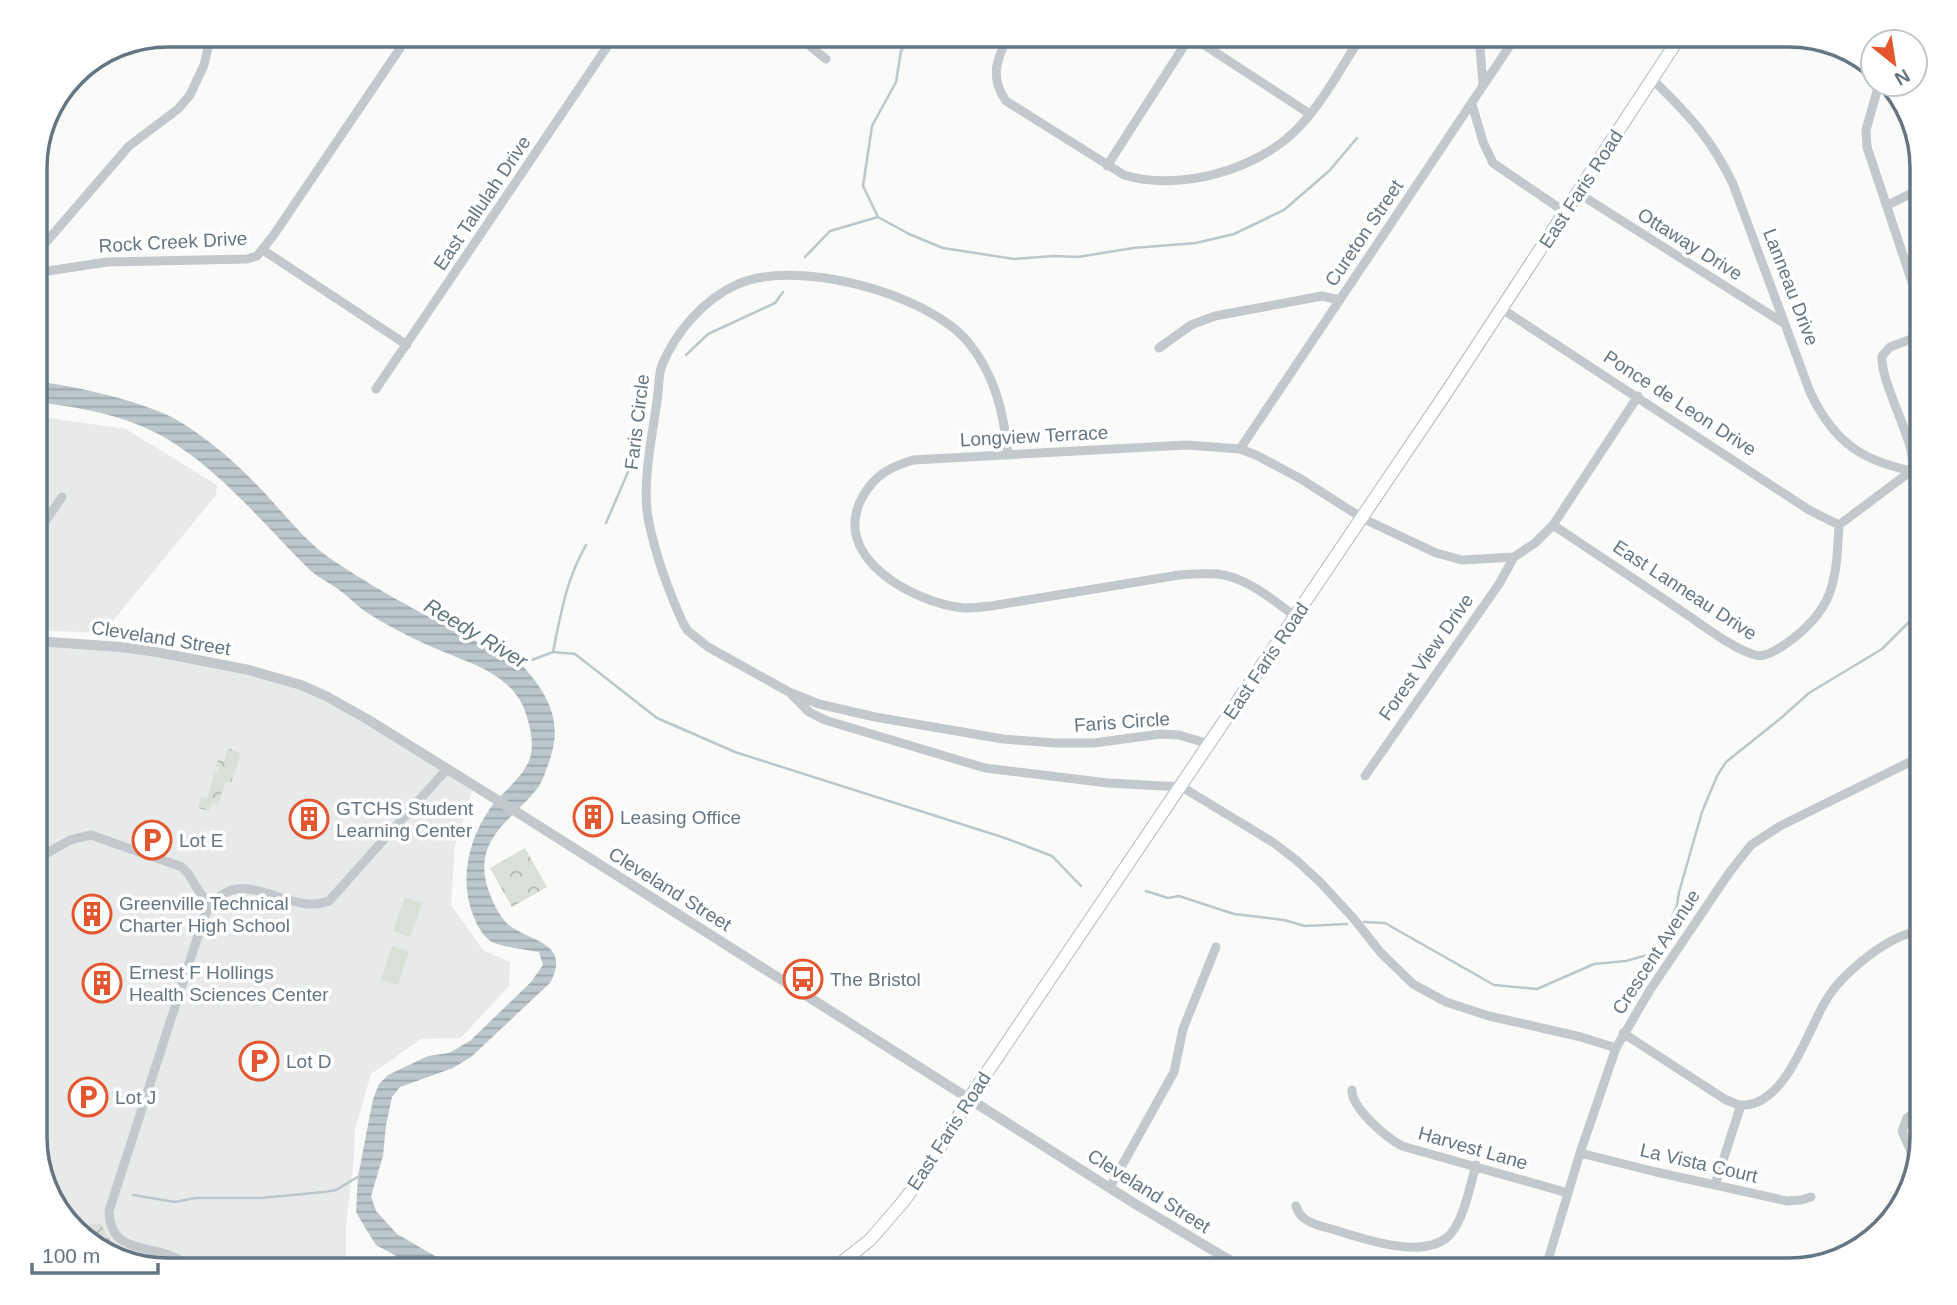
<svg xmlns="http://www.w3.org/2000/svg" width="1957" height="1305" font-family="Arial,sans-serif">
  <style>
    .built { fill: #e8e9e9 }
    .park { fill: url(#park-crowns) }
    .garden { fill: url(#garden-furrows) }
    .pitch { fill: #dadfd7 }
    .water { fill: url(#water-rules) }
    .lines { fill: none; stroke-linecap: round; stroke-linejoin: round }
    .stream { stroke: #bbc7cb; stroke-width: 2.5 }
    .secondary-casing { stroke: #b3babf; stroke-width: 14 }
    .minor { stroke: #c3c8cc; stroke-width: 9 }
    .tertiary { stroke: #c3c8cc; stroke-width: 10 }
    .secondary { stroke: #fff; stroke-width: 12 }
    .labels { text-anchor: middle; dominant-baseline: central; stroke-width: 7; stroke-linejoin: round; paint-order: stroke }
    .street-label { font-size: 19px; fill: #657683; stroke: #fff }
    .poi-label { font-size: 19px; fill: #657683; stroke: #fff; text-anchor: start }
    .water-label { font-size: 21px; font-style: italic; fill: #60757c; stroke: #fff }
    .rim { fill: none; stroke: #657683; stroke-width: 3.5 }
  </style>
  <defs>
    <pattern id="park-crowns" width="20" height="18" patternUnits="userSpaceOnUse" patternTransform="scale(1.75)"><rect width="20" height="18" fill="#dadfd7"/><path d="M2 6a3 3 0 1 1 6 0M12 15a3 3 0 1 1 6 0" fill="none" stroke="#b4b9b4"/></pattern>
    <pattern id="garden-furrows" width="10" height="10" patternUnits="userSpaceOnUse" patternTransform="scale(1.75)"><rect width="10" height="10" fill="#dadfd7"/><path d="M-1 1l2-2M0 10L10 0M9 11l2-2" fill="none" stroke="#b4b9b4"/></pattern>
    <pattern id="water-rules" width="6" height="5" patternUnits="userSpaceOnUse" patternTransform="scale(1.75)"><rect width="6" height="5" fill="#bbc7cb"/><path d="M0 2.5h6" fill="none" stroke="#9ca6aa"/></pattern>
  </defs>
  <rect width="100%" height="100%" fill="#fafaf8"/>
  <!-- built -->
  <path class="built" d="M 35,416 L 126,429 L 217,485 L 216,495 L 103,633 L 35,630 Z
    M 35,641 L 84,644 L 301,685 L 474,786 L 455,845 L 451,905 L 483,950 L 510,962 L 509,986 L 461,1038 L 421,1039 L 371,1074 L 355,1129 L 354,1158 L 346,1227 L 346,1270 L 168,1270 L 94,1247 L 53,1203 L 35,1145 Z"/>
  <!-- park -->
  <path class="park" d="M 228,748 L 241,753 L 231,783 L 225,782 L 218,805 L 212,803 L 209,811 L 198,808 L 201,797 L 207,798 L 213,779 L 213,772 L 217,773 L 219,768 L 216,767 L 218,760 L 224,761 Z
    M 525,848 L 547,887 L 512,907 L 490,868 Z"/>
  <!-- garden -->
  <path class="garden" d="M 91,1224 L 101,1224 L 109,1238 L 117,1245 L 113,1253 L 94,1247 L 81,1233 Z"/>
  <!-- pitch -->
  <path class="pitch" d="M 405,897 L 422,903 L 410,937 L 393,931 Z
    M 392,946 L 409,951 L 398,985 L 381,980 Z"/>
  <!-- water -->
  <path class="water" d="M 35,381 C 75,386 149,402 182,423 C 209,440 234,461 256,484 C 281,509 301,538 331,559 C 391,600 456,631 521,664 C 550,696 564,723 548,765 C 545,773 542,783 537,789 C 514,818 479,835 485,877 C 488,893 499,920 513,928 C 537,943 570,945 550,983 L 471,1057 L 453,1068 L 400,1087 L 392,1097 L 386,1125 L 383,1156 L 371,1196 L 376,1211 L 397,1234 L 437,1257 L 475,1270 L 422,1270 L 376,1245 L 366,1229 L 356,1212 L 358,1177 L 373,1099 L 379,1084 L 388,1075 L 428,1056 L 449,1053 L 470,1041 L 531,982 L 543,965 L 539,952 C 524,949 506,948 492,942 C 486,939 479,929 476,922 C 458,884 467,841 491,807 C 503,791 524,777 530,758 C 535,741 529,721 523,706 C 507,671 463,661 432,647 C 410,637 386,625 366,612 C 357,606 350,598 342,592 C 332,584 320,579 311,571 C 265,526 219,468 162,436 C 124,415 79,407 35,402 Z"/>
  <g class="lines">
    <!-- stream -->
    <path class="stream" d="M 878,217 L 863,186 L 872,126 L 896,82 L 901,51 L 912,35
      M 805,257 L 830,231 L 878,217 L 909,234 L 943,248 L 1014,259 L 1054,256 L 1078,257 L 1133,248 L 1196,243 L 1234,234 L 1284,210 L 1329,171 L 1357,138
      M 686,355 L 708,334 L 775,303 L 783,292
      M 606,523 L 631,465 L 647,386
      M 553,652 C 561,613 566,580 586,545
      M 521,664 L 553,652 L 575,654 L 657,718 L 735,752 L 1005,838 L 1052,856 L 1081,886
      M 1146,891 L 1168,898 L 1179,896 L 1234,914 L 1284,920 L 1305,926 L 1347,924
      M 1364,922 L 1385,923 L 1494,985 L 1537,989 L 1594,964 L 1626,961 L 1651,954 L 1661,944 L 1677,905 L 1679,892 L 1702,812 L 1717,776 L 1726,762 L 1781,718 L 1809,693 L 1882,649 L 1922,609
      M 133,1195 L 175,1202 L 195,1198 L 261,1198 L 324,1192 L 336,1190 L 361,1175"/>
    <defs>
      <path id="secondary" d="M 832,1270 L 870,1240 L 902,1203 L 921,1178 L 969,1099 L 1446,393 L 1681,35"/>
    </defs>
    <!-- secondary casing -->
    <use href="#secondary" class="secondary-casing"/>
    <!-- minor -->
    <path class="minor" d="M 796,35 L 826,59
      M 1009,35 C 997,58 989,77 1006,101 L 1124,175 C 1179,192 1258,170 1298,128 C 1324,101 1342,66 1362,35
      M 1189,35 L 1310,114
      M 1479,35 L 1483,85
      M 1652,79 C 1688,114 1711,138 1733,184 L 1810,392 C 1835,445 1865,463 1922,473
      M 1879,84 L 1866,130 L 1867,147 L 1922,312
      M 1472,104 L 1483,142 L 1493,163 L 1565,212
      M 1107,166 L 1191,35
      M 1578,193 L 1785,324
      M 1888,205 L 1922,188
      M 263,250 L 407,345
      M 35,255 L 129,146 L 178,109 L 190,95 L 204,65 L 211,35
      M 35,273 L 107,262 L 247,259 L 257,256 L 273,236 L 409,35
      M 1502,309 L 1809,510 L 1839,525
      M 1159,348 L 1191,325 L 1215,316 L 1322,296 L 1340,300
      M 376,389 L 615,35
      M 1240,449 L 1517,35
      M 1008,455 C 1004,413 995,375 968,342 C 927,293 794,257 736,285 C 703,300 676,332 662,365 C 658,376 659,390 657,401 C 652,437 641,488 649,523 C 656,556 669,592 683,623 L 688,631 L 708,647 L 789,692 L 819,704 L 875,717 L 1003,739 L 1055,743 L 1094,743 L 1161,734 L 1179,735 L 1209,744
      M 1553,525 C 1598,555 1642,584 1686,614 C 1704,626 1735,650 1755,655 C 1765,658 1777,650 1784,645 C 1835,610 1836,582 1839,525 L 1911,471 C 1921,449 1880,386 1882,356 L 1890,347 L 1922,335
      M 35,536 L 62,497
      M 1296,617 C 1273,600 1248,578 1218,574 C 1205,573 1192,574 1179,575 L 991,606 C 982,607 973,608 964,608 C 914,603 828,557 863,496 C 875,475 890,467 913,460 L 1187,445 L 1240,449 L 1256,455 L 1301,479 L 1362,518 L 1436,553 L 1462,560 L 1514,557 L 1535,543 L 1553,525 L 1638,396
      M 790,693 L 809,712 L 825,720 L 985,768 L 1108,783 L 1182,787 L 1274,843 L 1296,860 L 1320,882 L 1354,919 L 1381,953 L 1413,984 L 1446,1002 L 1489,1016 L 1581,1037 L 1616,1048
      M 1365,776 L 1499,584 L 1514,557
      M 35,860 L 70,840 L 91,835 L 182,867 C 195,879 195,891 210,904
      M 1623,1033 L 1726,1100 C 1731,1101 1737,1105 1741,1105 C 1785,1107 1807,1032 1825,1002 C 1841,974 1890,933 1922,931
      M 1352,1090 C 1351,1108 1387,1138 1402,1146 L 1568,1193
      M 1580,1153 L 1656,1172 L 1787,1201 L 1801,1200 L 1811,1197
      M 1915,1161 L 1902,1131 L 1907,1118 L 1922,1107
      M 1715,1185 L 1741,1105
      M 1110,1187 L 1174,1072 L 1183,1029 L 1216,947
      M 1296,1206 C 1298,1212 1300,1216 1305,1219 C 1313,1225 1325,1227 1335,1230 C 1364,1239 1419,1258 1445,1239 C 1463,1227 1470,1185 1476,1165
      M 198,1270 C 187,1263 175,1257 163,1253 C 136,1246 110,1247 109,1211 L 204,917 C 236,854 284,918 329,901 L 447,769
      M 1545,1270 L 1580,1153 L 1616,1048 L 1650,990 L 1729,873 L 1751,845 L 1780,826 L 1922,756"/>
    <!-- tertiary -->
    <path class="tertiary" d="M 35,641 L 121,647 L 156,652 L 249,670 L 301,685 L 326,696 L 367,719 L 531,821 L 1132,1202 L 1246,1270"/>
    <!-- secondary -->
    <use href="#secondary" class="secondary"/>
  </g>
  <!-- icons -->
  <defs>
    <symbol id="building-ring" viewBox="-11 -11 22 22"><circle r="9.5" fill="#fff" stroke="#e4572e" stroke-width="1.5"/><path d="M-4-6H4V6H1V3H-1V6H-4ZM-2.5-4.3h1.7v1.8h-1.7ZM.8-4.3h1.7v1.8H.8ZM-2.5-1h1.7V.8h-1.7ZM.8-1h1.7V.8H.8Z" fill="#e4572e"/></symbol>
    <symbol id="parking-ring" viewBox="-11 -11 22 22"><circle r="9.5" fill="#fff" stroke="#e4572e" stroke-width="1.5"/><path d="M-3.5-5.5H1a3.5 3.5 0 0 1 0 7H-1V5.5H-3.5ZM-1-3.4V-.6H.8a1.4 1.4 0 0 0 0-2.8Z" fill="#e4572e"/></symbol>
    <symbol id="bus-ring" viewBox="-11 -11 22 22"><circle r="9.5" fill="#fff" stroke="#e4572e" stroke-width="1.5"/><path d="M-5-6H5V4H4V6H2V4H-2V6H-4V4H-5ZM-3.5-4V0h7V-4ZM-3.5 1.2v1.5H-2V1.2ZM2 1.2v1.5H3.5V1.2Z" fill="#e4572e"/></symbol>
  </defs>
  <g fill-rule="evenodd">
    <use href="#building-ring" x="571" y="795" width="44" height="44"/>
    <use href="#building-ring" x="287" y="797" width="44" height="44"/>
    <use href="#parking-ring" x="130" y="818" width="44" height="44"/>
    <use href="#building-ring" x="70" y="892" width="44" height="44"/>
    <use href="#bus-ring" x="781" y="957" width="44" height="44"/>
    <use href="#building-ring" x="80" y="961" width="44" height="44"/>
    <use href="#parking-ring" x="237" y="1039" width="44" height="44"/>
    <use href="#parking-ring" x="66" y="1075" width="44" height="44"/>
  </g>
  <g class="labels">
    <!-- street labels -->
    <g class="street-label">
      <text transform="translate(1581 189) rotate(-57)">East Faris Road</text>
      <text transform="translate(482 203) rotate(-56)">East Tallulah Drive</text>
      <text transform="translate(1364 233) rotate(-56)">Cureton Street</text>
      <text transform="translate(173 242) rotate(-3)">Rock Creek Drive</text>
      <text transform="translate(1690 244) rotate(32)">Ottaway Drive</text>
      <text transform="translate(1791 287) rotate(69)">Lanneau Drive</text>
      <text transform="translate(1680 403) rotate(33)">Ponce de Leon Drive</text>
      <text transform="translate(637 422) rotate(-83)">Faris Circle</text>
      <text transform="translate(1034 436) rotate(-3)">Longview Terrace</text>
      <text transform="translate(1685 590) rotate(33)">East Lanneau Drive</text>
      <text transform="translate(161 638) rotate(9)">Cleveland Street</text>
      <text transform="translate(1426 657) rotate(-55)">Forest View Drive</text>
      <text transform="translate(1266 661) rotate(-56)">East Faris Road</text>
      <text transform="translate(1122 722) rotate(-4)">Faris Circle</text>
      <text transform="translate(670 889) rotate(32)">Cleveland Street</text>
      <text transform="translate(1656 952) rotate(-57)">Crescent Avenue</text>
      <text transform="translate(949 1131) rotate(-57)">East Faris Road</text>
      <text transform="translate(1473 1148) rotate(16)">Harvest Lane</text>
      <text transform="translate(1699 1163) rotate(13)">La Vista Court</text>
      <text transform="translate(1149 1191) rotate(32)">Cleveland Street</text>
    </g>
    <!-- poi labels -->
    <g class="poi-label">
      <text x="336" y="808">GTCHS Student<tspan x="336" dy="22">Learning Center</tspan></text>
      <text x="620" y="817">Leasing Office</text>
      <text x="179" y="840">Lot E</text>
      <text x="119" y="903">Greenville Technical<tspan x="119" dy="22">Charter High School</tspan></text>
      <text x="129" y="972">Ernest F Hollings<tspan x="129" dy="22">Health Sciences Center</tspan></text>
      <text x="830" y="979">The Bristol</text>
      <text x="286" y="1061">Lot D</text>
      <text x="115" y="1097">Lot J</text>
    </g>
    <!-- water labels -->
    <g class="water-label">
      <text transform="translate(476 633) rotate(31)">Reedy River</text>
    </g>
  </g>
  <!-- crop -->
  <path d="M0 0H1957V1305H0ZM168 47H1789A121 121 0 0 1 1910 168V1137A121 121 0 0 1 1789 1258H168A121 121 0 0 1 47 1137V168A121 121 0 0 1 168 47Z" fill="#fff" fill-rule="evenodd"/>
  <path class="rim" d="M168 47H1789A121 121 0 0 1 1910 168V1137A121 121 0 0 1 1789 1258H168A121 121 0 0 1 47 1137V168A121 121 0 0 1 168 47Z"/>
  <!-- north arrow -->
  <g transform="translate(1894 63) rotate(150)"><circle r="33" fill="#ffffff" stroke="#c1c8cd" stroke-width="2"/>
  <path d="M0-5L12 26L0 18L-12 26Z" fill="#e4572e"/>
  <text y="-10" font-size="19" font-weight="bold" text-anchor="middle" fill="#657683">N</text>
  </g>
  <!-- scale -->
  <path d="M32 1263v10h126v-10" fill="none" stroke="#657683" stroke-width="3.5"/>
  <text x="42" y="1263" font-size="21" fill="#657683" stroke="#ffffff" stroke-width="5" paint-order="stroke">100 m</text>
</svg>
